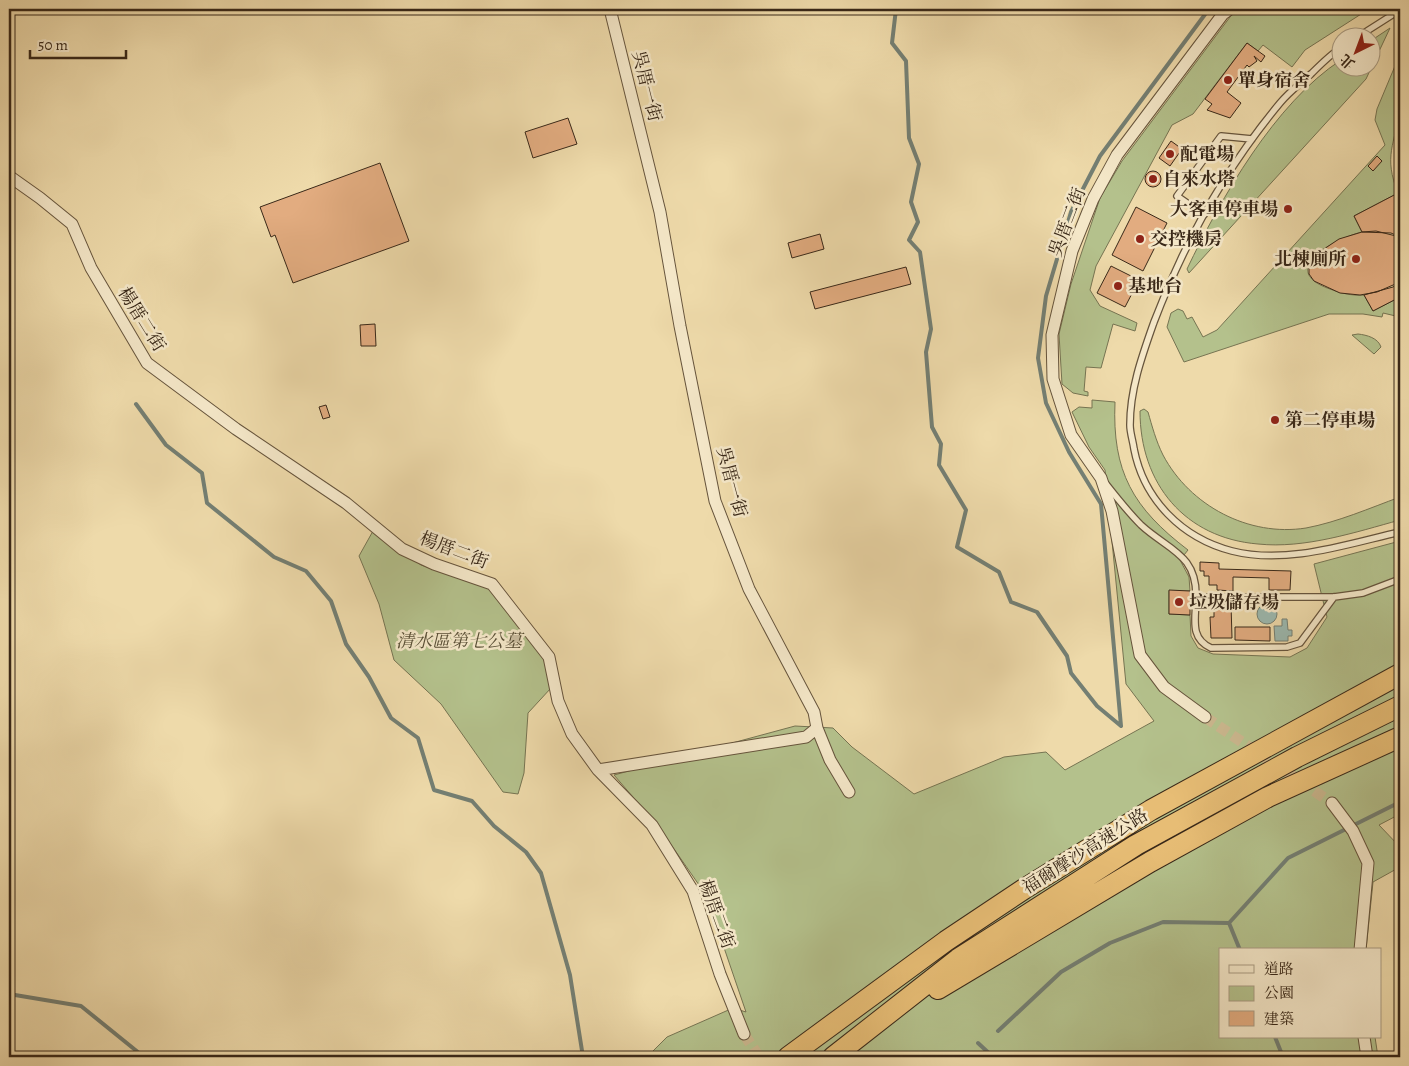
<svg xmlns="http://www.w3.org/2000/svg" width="1409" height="1066" font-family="Alegreya,'Noto Serif TC',serif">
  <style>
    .green { fill: #b4c18c; stroke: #767452 }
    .water { fill: #9bb9b0; stroke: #747f73 }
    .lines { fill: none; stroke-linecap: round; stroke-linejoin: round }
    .stream { stroke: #747f73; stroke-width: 4 }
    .building { fill: #e2ac80; stroke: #392818 }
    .minor-tunnel { stroke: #cab68d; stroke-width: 11; stroke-dasharray: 11 5.5; stroke-linecap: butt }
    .service-casing { stroke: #66543c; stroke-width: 8 }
    .minor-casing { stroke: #66543c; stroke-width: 13 }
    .motorway-casing { stroke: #392818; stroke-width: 22 }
    .service { stroke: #f4e7c8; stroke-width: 5.5 }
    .minor { stroke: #f4e7c8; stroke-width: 11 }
    .motorway { stroke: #e7bd75; stroke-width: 20 }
    .poi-dot { fill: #8f2418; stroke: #f4e7c8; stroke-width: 2 }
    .labels { text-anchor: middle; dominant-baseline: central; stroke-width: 5; stroke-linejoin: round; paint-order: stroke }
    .poi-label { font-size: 18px; font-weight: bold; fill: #392818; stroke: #f4e7c8; text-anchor: start }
    .street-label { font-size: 18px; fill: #392818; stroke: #f4e7c8 }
    .park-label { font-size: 18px; font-style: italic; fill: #584e35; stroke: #f4e7c8 }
  </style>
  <rect width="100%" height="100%" fill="#eedaaa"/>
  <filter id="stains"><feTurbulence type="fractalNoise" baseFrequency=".004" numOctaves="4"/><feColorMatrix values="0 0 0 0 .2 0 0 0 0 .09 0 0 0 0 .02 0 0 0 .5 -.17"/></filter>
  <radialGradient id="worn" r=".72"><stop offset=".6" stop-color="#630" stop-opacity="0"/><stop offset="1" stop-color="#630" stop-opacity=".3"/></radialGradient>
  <!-- green -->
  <path class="green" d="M 1236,9 L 1369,9 L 1305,50 L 1292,67 L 1263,45 L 1258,51 L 1247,43 L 1193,114 L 1172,125 L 1096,266 L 1090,290 L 1100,306 L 1137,323 L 1135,331 L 1113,324 L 1101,368 L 1086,367 L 1084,391 L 1088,392 L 1088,396 L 1073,393 L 1062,384 L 1059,334 L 1071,284 L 1100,198 L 1122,161 Z
    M 1390,28 L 1366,79 L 1189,273 L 1187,269 C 1221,198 1275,103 1341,60 L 1342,68 L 1372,68 L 1372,40 Z
    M 1400,54 C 1400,72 1403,92 1400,109 C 1395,144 1383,156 1398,193 L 1354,216 L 1362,232 C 1336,238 1275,270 1330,289 C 1340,293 1352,296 1364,295 L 1373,311 L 1400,297 L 1400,317 L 1383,313 L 1382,317 L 1363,314 L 1329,314 L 1184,362 L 1167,327 L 1171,313 L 1178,309 L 1183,311 L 1187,319 L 1192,317 L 1203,337 L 1217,330 L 1385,145 L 1375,120 L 1377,109 Z
    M 1358,334 C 1367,335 1378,338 1381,347 L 1374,354 L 1352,335 Z
    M 1092,400 L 1115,402 C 1112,472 1133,508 1188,550 L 1180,560 L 1189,577 L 1190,591 L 1169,591 L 1169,614 L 1190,615 L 1191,636 L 1198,648 L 1213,654 L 1290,657 L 1307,648 L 1327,617 L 1314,564 L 1400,541 L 1400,814 L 1379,825 L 1400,847 L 1400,867 L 1373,882 L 1366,950 L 1220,950 L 1220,1037 L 1375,1037 L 1378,1057 L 647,1057 L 667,1037 L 733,1008 L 746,1012 L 706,895 L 658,826 L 614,775 L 795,726 L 833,728 L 852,747 L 914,794 L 1004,757 L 1046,752 L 1065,770 L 1154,721 L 1126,684 L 1105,470 L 1089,447 L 1072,412 L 1079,407 L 1092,408 Z
    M 1144,409 L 1148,412 C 1152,426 1156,441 1163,455 C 1190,506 1249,537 1306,528 C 1338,522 1370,508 1400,497 L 1400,520 C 1356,532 1305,549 1258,544 C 1185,538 1140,484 1140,411 Z
    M 373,531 L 421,565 L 493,590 L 543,656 L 551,688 L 528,713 L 524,773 L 518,794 L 503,792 L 441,704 L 394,660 L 379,604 L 359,556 Z"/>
  <!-- water -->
  <path class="water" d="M1257 614a10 10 0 1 1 20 0a10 10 0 1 1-20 0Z
    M 1282,619 L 1287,619 L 1288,630 L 1292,630 L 1292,636 L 1288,636 L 1288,641 L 1275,641 L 1274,626 L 1282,626 Z"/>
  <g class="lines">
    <!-- stream -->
    <path class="stream" d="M 896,9 L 892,43 L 906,61 L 909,138 L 919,164 L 911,202 L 918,222 L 909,240 L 920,252 L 931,329 L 926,352 L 932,427 L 941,444 L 939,465 L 966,510 L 957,547 L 999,572 L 1011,602 L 1037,612 L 1067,656 L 1071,673 L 1097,706 L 1121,726
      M 136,404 L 166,445 L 202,473 L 207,503 L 274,557 L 306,571 L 331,601 L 346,644 L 369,677 L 391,718 L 418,738 L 434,790 L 472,801 L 494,826 L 526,852 L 541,873 L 570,975 L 583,1057
      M 1121,726 L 1101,504 L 1069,452 L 1046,403 L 1038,358 L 1046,296 L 1071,212 L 1100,156 L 1209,9
      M 1229,923 L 1240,950
      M 9,994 L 81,1006 L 144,1057
      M 998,1031 L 1061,972 L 1110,943 L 1163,922 L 1229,923 L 1288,858 L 1400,802
      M 1275,1037 L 1283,1057
      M 978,1043 L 993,1057"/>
  </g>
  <!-- building -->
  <path class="building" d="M 1247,43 L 1265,56 L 1261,62 L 1254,56 L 1257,61 L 1249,67 L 1247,65 L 1227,92 L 1241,103 L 1230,118 L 1207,110 L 1212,104 L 1205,99 Z
    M 568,118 L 577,144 L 533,158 L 525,132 Z
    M 1171,141 L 1182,149 L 1170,166 L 1159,158 Z
    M 1377,156 L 1382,161 L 1373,171 L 1368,166 Z
    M 380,163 L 409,241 L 293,283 L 275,235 L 271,237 L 260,207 Z
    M1145 179a8 8 0 1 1 16 0a8 8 0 1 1-16 0Z
    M 1400,192 L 1400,237 L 1391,233 L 1362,232 L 1354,216 Z
    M 1136,207 L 1167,223 L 1143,271 L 1112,255 Z
    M 1376,231 L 1400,237 L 1400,282 L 1377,292 L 1360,295 L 1340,293 L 1314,281 L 1309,274 L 1309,264 L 1315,255 L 1339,239 L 1362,232 Z
    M 820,234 L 824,249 L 792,258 L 788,243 Z
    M 1111,266 L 1139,280 L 1125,307 L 1097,293 Z
    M 906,267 L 911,284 L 815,309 L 810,292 Z
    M 1400,282 L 1400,297 L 1373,311 L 1364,295 L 1393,287 Z
    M 375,324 L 376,346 L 361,346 L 360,325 Z
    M 326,405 L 330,417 L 323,419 L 319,407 Z
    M 1200,562 L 1219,563 L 1219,569 L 1291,571 L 1290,590 L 1269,590 L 1269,578 L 1233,577 L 1233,591 L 1217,590 L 1217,585 L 1209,585 L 1209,576 L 1204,576 L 1204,571 L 1200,571 Z
    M 1169,590 L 1190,591 L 1190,615 L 1169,614 Z
    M 1214,604 L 1231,604 L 1232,638 L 1211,638 L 1210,617 L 1214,617 Z
    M 1235,627 L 1270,627 L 1270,641 L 1235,640 Z"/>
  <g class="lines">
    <!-- minor-tunnel -->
    <path class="minor-tunnel" d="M 1205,717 L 1332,803
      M 744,1034 L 759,1057"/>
    <defs>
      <path id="service" d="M 1356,38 L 1400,10
        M 1342,47 C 1331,54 1321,64 1312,73 C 1301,83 1289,92 1280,103 C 1226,168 1184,243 1154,322 C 1142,356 1130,389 1130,425 C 1130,433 1133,441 1134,449 C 1144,500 1182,538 1232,551 C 1287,565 1347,544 1400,532
        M 1204,215 L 1177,196 L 1221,136 L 1252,139
        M 1106,484 C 1117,498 1128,512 1141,525 C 1168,550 1197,554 1196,597 L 1334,597 L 1363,593 L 1400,579
        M 1196,597 C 1196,618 1189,638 1211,648 L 1287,647 L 1300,643 L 1334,597"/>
      <path id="minor" d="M 9,176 L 40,198 L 72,224 L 91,268 L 147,363 L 236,429 L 346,503 L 402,549 L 434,564 L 492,584 L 549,657 L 558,701 L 572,734 L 598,770 L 652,825 L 693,891 L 720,974 L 744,1034
        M 1205,717 L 1164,687 L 1140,655 L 1112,511 L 1101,478 L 1071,435 L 1053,379 L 1052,335 L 1072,251 L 1093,199 L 1117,155 L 1223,14 L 1230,9
        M 817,728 L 830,760 L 849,792
        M 598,770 L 806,737 L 817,728 L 814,712 L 749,589 L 715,501 L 680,326 L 660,212 L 610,9
        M 1332,803 L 1353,831 L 1368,863 L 1360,950
        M 1364,1037 L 1367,1057"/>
      <path id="motorway" d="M 938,989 L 1150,862 L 1268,797 L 1400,737
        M 788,1057 L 946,941 L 1024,889 L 1151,810 L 1400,674
        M 833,1057 L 958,959 L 1136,845 L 1297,757 L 1400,706"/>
    </defs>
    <!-- service casing -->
    <use href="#service" class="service-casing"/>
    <!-- minor casing -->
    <use href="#minor" class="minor-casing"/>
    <!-- motorway casing -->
    <use href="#motorway" class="motorway-casing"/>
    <!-- service -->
    <use href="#service" class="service"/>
    <!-- minor -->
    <use href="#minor" class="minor"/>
    <!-- motorway -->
    <use href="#motorway" class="motorway"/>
  </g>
  <!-- markers -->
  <g class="poi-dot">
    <circle cx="1228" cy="80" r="5"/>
    <circle cx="1170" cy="154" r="5"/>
    <circle cx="1153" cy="179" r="5"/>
    <circle cx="1288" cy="209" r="5"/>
    <circle cx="1140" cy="239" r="5"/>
    <circle cx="1356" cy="259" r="5"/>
    <circle cx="1118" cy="286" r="5"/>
    <circle cx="1275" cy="420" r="5"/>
    <circle cx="1179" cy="602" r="5"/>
  </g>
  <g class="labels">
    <!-- poi labels -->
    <g class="poi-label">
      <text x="1238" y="80">單身宿舍</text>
      <text x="1180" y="154">配電場</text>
      <text x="1163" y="179">自來水塔</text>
      <text x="1278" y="209" text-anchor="end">大客車停車場</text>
      <text x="1150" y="239">交控機房</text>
      <text x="1346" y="259" text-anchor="end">北棟廁所</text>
      <text x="1128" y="286">基地台</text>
      <text x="1285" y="420">第二停車場</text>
      <text x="1189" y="602">垃圾儲存場</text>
    </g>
    <!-- street labels -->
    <g class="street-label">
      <text transform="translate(647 86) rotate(76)">吳厝一街</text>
      <text transform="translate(1067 222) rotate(-69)">吳厝二街</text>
      <text transform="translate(142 319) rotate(58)">楊厝二街</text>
      <text transform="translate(732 482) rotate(75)">吳厝一街</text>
      <text transform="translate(454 550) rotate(21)">楊厝二街</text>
      <text transform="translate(1085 851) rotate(-32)">福爾摩沙高速公路</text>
      <text transform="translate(717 914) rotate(70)">楊厝二街</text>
    </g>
    <!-- park labels -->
    <g class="park-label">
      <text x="459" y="641">清水區第七公墓</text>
    </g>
  </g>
  <!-- margin -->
  <rect width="1409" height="1066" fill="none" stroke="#eedaaa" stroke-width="30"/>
  <rect x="10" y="10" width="1389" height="1046" fill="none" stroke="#392818" stroke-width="2.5"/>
  <rect x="15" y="15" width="1379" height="1036" fill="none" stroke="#392818"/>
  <!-- legend -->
  <rect x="1219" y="948" width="162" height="90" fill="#f4e7c8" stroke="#a99b82"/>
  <rect x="1229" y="965" width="25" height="8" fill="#f4e7c8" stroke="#a99b82"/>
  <text x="1264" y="974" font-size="15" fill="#392818">道路</text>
  <rect x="1229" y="986" width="25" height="15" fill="#b4c18c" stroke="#a99b82"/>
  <text x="1264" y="998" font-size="15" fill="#392818">公園</text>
  <rect x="1229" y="1011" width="25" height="15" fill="#e2ac80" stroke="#a99b82"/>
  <text x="1264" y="1024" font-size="15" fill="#392818">建築</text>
  <!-- north arrow -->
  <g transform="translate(1356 52) rotate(222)"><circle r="24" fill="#f4e7c8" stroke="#a99b82"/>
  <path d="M0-4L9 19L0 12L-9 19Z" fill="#8f2418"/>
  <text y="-8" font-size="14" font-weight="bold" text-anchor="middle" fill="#392818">北</text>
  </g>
  <!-- scale -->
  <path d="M30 50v8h96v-8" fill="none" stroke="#392818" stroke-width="2.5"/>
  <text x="38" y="50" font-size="15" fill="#392818" stroke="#f4e7c8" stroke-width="4" paint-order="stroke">50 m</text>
  <rect width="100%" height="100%" filter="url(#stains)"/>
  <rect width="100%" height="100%" fill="url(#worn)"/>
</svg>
